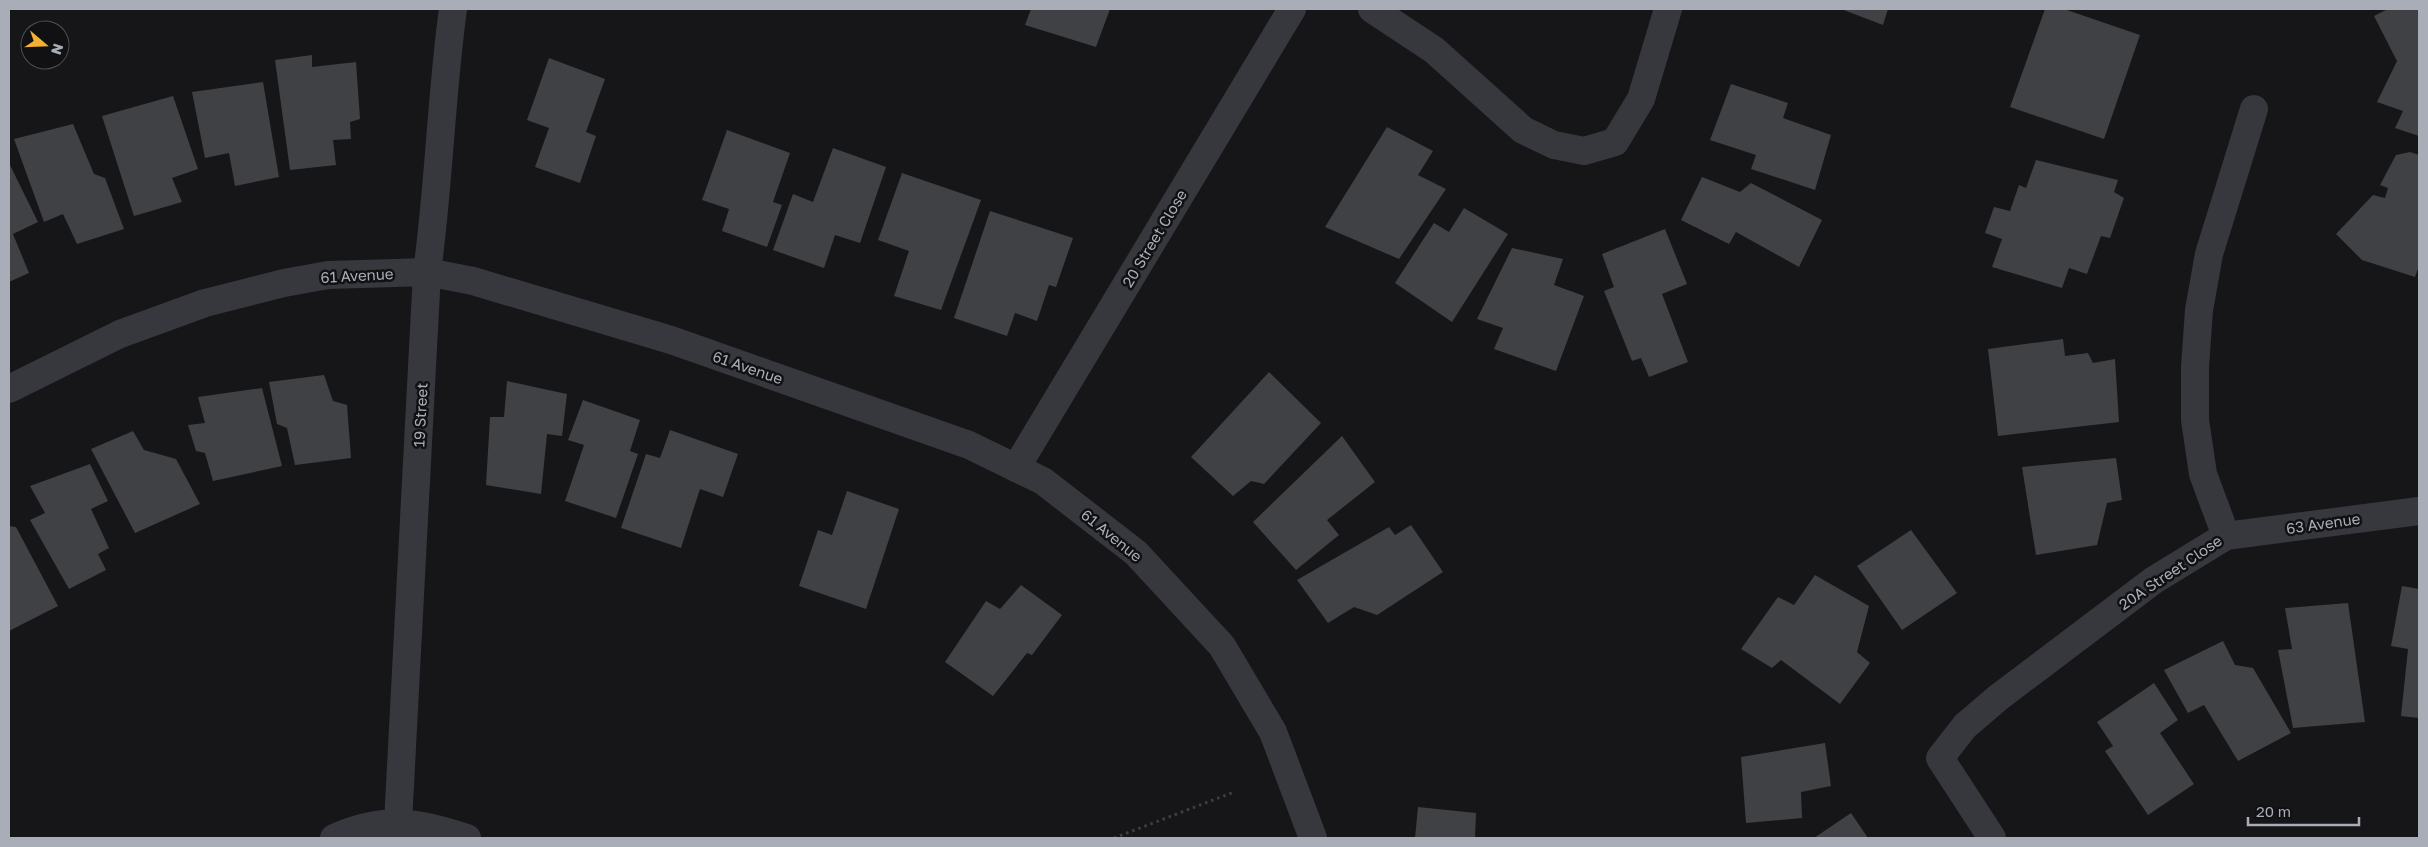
<svg xmlns="http://www.w3.org/2000/svg" width="2428" height="847" font-family="'Golos Text',sans-serif">
  <style>
    .building { fill: #404145 }
    .lines { fill: none; stroke-linecap: round; stroke-linejoin: round }
    .path { stroke: #3d3f44; stroke-width: 3; stroke-dasharray: 2.5 4; stroke-linecap: butt }
    .minor { stroke: #37383d; stroke-width: 28 }
    .tertiary { stroke: #37383d; stroke-width: 28 }
    .labels { text-anchor: middle; dominant-baseline: central; stroke-width: 5; stroke-linejoin: round; paint-order: stroke }
    .street-label { font-size: 15px; fill: #a8adb8; stroke: #111113 }
  </style>
  <rect width="100%" height="100%" fill="#161618"/>
  <!-- building -->
  <path class="building" d="M 1031,9 L 1110,9 L 1096,47 L 1025,25 Z
    M 1841,9 L 1888,9 L 1883,25 Z
    M 2045,9 L 2064,9 L 2140,35 L 2104,139 L 2010,107 Z
    M 2388,9 L 2419,9 L 2419,136 L 2395,128 L 2403,111 L 2377,102 L 2397,61 L 2374,16 Z
    M 312,55 L 312,67 L 356,62 L 360,119 L 350,122 L 351,139 L 333,140 L 336,165 L 290,170 L 275,60 Z
    M 549,58 L 605,79 L 586,132 L 596,136 L 580,183 L 535,167 L 549,128 L 527,120 Z
    M 263,82 L 279,177 L 235,186 L 229,153 L 205,158 L 192,92 Z
    M 1731,84 L 1788,103 L 1783,118 L 1831,135 L 1815,190 L 1751,169 L 1756,155 L 1710,140 Z
    M 173,96 L 198,169 L 172,178 L 182,202 L 134,216 L 102,116 Z
    M 73,124 L 94,174 L 105,178 L 124,229 L 77,244 L 63,214 L 44,222 L 14,139 Z
    M 1387,127 L 1433,151 L 1418,175 L 1446,189 L 1399,259 L 1325,227 Z
    M 727,130 L 790,153 L 773,202 L 782,205 L 767,247 L 722,231 L 729,209 L 702,200 Z
    M 833,148 L 886,167 L 860,243 L 835,235 L 824,268 L 773,250 L 793,194 L 813,202 Z
    M 2410,152 L 2419,155 L 2419,266 L 2415,277 L 2362,260 L 2336,234 L 2373,195 L 2385,198 L 2388,188 L 2380,185 L 2396,155 Z
    M 2036,160 L 2118,180 L 2114,192 L 2124,198 L 2110,238 L 2101,236 L 2087,274 L 2069,268 L 2062,288 L 1992,267 L 2002,239 L 1985,233 L 1994,207 L 2010,211 L 2019,185 L 2026,188 Z
    M 9,163 L 38,222 L 13,234 L 29,273 L 9,282 Z
    M 902,173 L 981,200 L 941,310 L 894,296 L 909,251 L 878,240 Z
    M 1702,177 L 1740,192 L 1751,183 L 1822,220 L 1799,267 L 1736,232 L 1729,244 L 1681,220 Z
    M 1464,208 L 1508,234 L 1452,322 L 1395,283 L 1434,223 L 1449,232 Z
    M 990,211 L 1073,238 L 1056,287 L 1049,285 L 1037,321 L 1015,313 L 1007,336 L 954,318 Z
    M 1665,229 L 1687,284 L 1662,294 L 1688,362 L 1649,377 L 1641,358 L 1632,361 L 1604,291 L 1614,287 L 1602,254 Z
    M 1512,248 L 1563,259 L 1554,285 L 1584,296 L 1556,371 L 1494,349 L 1503,328 L 1477,319 Z
    M 2063,339 L 2065,356 L 2088,353 L 2093,363 L 2115,359 L 2119,422 L 1998,436 L 1988,349 Z
    M 1269,372 L 1321,423 L 1264,484 L 1251,481 L 1233,496 L 1191,457 Z
    M 324,375 L 333,401 L 347,405 L 351,458 L 295,465 L 287,428 L 277,424 L 269,382 Z
    M 507,381 L 567,394 L 562,436 L 547,434 L 541,494 L 486,485 L 490,417 L 504,417 Z
    M 262,388 L 282,466 L 213,481 L 205,453 L 196,451 L 188,425 L 205,423 L 198,397 Z
    M 583,400 L 640,420 L 630,451 L 638,454 L 616,518 L 565,501 L 584,445 L 568,440 Z
    M 670,430 L 738,454 L 723,497 L 700,489 L 681,548 L 621,528 L 646,454 L 660,458 Z
    M 133,431 L 144,450 L 176,459 L 200,504 L 135,533 L 91,449 Z
    M 1342,436 L 1375,482 L 1327,520 L 1339,535 L 1296,570 L 1253,522 Z
    M 2116,458 L 2122,500 L 2107,503 L 2097,545 L 2036,555 L 2022,467 Z
    M 90,464 L 108,501 L 91,509 L 109,548 L 98,554 L 106,570 L 69,589 L 30,520 L 45,513 L 30,486 Z
    M 847,491 L 899,509 L 866,609 L 799,586 L 818,530 L 832,535 Z
    M 1411,525 L 1443,572 L 1377,615 L 1354,607 L 1328,623 L 1297,580 L 1389,527 L 1395,535 Z
    M 9,526 L 16,527 L 58,606 L 9,631 Z
    M 1911,530 L 1957,593 L 1902,630 L 1857,566 Z
    M 1815,575 L 1869,606 L 1857,652 L 1870,663 L 1840,704 L 1781,660 L 1772,668 L 1741,649 L 1778,597 L 1794,605 Z
    M 1021,585 L 1062,615 L 1032,655 L 1027,653 L 993,696 L 945,662 L 986,601 L 1000,609 Z
    M 2402,586 L 2419,589 L 2419,718 L 2401,716 L 2408,649 L 2391,646 Z
    M 2348,603 L 2365,722 L 2293,728 L 2278,650 L 2292,649 L 2285,608 Z
    M 2223,641 L 2235,665 L 2253,668 L 2291,733 L 2238,761 L 2204,705 L 2188,713 L 2164,670 Z
    M 2154,683 L 2178,720 L 2160,733 L 2194,784 L 2148,815 L 2105,751 L 2113,746 L 2097,722 Z
    M 1825,743 L 1831,786 L 1801,792 L 1802,818 L 1746,823 L 1741,757 Z
    M 1418,807 L 1476,813 L 1475,838 L 1415,838 Z
    M 1851,813 L 1868,838 L 1814,838 Z"/>
  <g class="lines">
    <!-- path -->
    <path class="path" d="M 1114,838 L 1234,792"/>
    <!-- minor -->
    <path class="minor" d="M 1372,9 L 1434,50 L 1523,130 L 1554,145 L 1584,151 L 1615,142 L 1641,99 L 1668,9
      M 1016,468 L 1292,9
      M 2226,536 L 2203,474 L 2195,420 L 2195,367 L 2199,310 L 2209,254 L 2254,109
      M 398,823 L 427,272 C 439,185 441,96 453,9
      M 334,838 C 383,816 417,821 467,838
      M 1992,838 L 1940,758 L 1965,726 L 1999,697 L 2154,580 L 2226,536 L 2419,511"/>
    <!-- tertiary -->
    <path class="tertiary" d="M 9,389 L 120,334 L 205,303 L 284,283 L 328,275 L 427,272 L 473,281 L 671,340 L 969,445 L 1043,481 L 1136,553 L 1222,646 L 1273,732 L 1313,838"/>
  </g>
  <g class="labels">
    <!-- street labels -->
    <g class="street-label">
      <text transform="translate(1154 238) rotate(-59)">20 Street Close</text>
      <text transform="translate(357 275) rotate(-3)">61 Avenue</text>
      <text transform="translate(748 367) rotate(19)">61 Avenue</text>
      <text transform="translate(420 415) rotate(-87)">19 Street</text>
      <text transform="translate(2323 523) rotate(-8)">63 Avenue</text>
      <text transform="translate(1112 535) rotate(39)">61 Avenue</text>
      <text transform="translate(2170 572) rotate(-34)">20A Street Close</text>
    </g>
  </g>
  <!-- border -->
  <rect width="2428" height="847" fill="none" stroke="#a8adb8" stroke-width="20"/>
  <!-- north arrow -->
  <g transform="translate(45 45) rotate(109)"><circle r="24" fill="#111113" stroke="#4d4f55"/>
  <path d="M0-4L9 19L0 12L-9 19Z" fill="#f2b134"/>
  <text y="-8" font-size="14" font-weight="bold" text-anchor="middle" fill="#a8adb8">N</text>
  </g>
  <!-- scale -->
  <path d="M2248 817v8h111v-8" fill="none" stroke="#a8adb8" stroke-width="2.5"/>
  <text x="2256" y="817" font-size="15" fill="#a8adb8" stroke="#111113" stroke-width="4" paint-order="stroke">20 m</text>
</svg>
